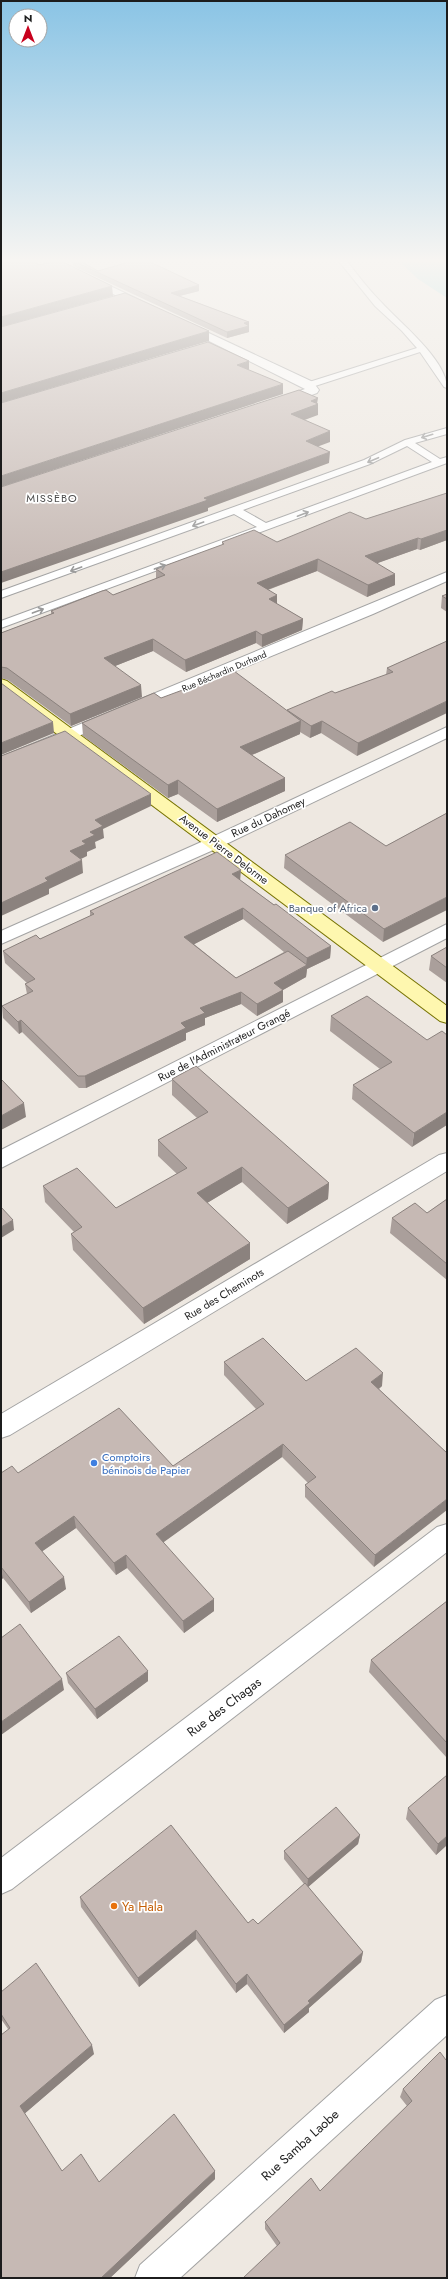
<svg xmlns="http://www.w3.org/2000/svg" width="448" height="2279" font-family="Jost,sans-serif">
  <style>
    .water { fill: #9ddbe0 }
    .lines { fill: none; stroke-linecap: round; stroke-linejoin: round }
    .service-casing { stroke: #a3a3a3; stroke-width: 2 }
    .minor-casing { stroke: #a3a3a3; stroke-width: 2 }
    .tertiary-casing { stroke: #a3a3a3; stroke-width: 2 }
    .secondary-casing { stroke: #767200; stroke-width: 2 }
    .service { fill: #fff; fill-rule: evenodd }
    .minor { fill: #fff; fill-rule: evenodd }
    .tertiary { fill: #fff; fill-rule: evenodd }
    .secondary { fill: #fef7af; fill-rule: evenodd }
    .wall { fill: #aa9f9b; fill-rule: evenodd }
    .shaded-wall { fill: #8b827e }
    .building { fill: #c6b9b4; stroke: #8b827e }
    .oneway { stroke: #999 }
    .service-dot { fill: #5c6f8a; stroke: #fff; stroke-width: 1.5 }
    .shop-dot { fill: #3f7fe0; stroke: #fff; stroke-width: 1.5 }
    .food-dot { fill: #e8710a; stroke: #fff; stroke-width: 1.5 }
    .labels { text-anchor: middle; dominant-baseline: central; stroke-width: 3.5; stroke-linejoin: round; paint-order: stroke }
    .far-street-label { font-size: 9px; fill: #1c1c1c; stroke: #fff }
    .far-quarter-label { font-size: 11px; letter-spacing: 1px; fill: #4f4f4f; stroke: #fff }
    .street-label { font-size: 11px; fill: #1c1c1c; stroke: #fff }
    .service-label { font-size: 11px; fill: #4e5e75; stroke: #fff; text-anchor: end }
    .shop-label { font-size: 11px; fill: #366cbe; stroke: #fff; text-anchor: start }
    .near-street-label { font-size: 13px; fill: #1c1c1c; stroke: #fff }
    .near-food-label { font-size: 13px; fill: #c56008; stroke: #fff; text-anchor: start }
  </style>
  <rect width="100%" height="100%" fill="#eee8e1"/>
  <!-- water -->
  <path class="water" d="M 398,260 L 447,260 L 447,298 L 418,279 Z"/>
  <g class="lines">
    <defs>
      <path id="service" d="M 338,260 L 346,260 C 357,274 368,289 381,302 C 399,322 447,360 447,388 L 444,387 L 420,352 L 312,387 L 306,387 L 306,383 L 417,348 L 402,331 L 375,306 Z
        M 447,428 L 447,434 L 415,443 L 440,459 L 447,457 L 447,463 L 1,628 L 1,621 L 257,527 L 234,514 L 1,598 L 1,591 L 364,460 L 405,440 ZM 407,446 L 432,462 L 266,523 L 243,510 L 370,464 Z"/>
      <path id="minor" d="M 43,260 L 56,260 L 154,307 L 148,310 L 144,309 Z
        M 181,320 L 313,382 L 319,390 L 317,393 L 282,406 L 274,406 L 272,403 L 274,400 L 305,389 L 177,325 L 175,323 L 177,321 Z
        M 447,572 L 447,581 L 373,614 L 1,768 L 1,757 Z
        M 447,727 L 447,738 L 220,847 L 1,944 L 1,931 L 208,839 Z
        M 447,924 L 447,938 L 1,1168 L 1,1150 Z
        M 447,1524 L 447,1552 L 12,1889 L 1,1894 L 1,1858 L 437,1527 Z
        M 447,1995 L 447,2035 L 180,2278 L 135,2278 L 140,2265 L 435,2000 Z"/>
      <path id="tertiary" d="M 447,1153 L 447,1171 L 10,1435 L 1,1438 L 1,1414 L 439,1155 Z"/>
      <path id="secondary" d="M 1,679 L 7,681 L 447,1006 L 447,1023 L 440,1021 L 1,692 Z"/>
    </defs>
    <!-- service casing -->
    <use href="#service" class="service-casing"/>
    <!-- minor casing -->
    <use href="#minor" class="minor-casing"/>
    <!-- tertiary casing -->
    <use href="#tertiary" class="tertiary-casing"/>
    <!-- secondary casing -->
    <use href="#secondary" class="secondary-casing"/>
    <!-- service -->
    <use href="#service" class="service"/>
    <!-- minor -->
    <use href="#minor" class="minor"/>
    <!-- tertiary -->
    <use href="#tertiary" class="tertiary"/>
    <!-- secondary -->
    <use href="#secondary" class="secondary"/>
  </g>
  <!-- wall -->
  <path class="wall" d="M 73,261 L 98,271 L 199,285 L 199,291 L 180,296 L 249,322 L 249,332 L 227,338 L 73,266 Z
    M 447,493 L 447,540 L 420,550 L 417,549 L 377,563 L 395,585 L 367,597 L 317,571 L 268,590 L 277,604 L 303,619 L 302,630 L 262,647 L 256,643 L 186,672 L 153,651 L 115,666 L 142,697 L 71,726 L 8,680 L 1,678 L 1,633 L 51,614 L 51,611 L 113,595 L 156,579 L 156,569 L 222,545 L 222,542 L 277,542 L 366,519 Z
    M 447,594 L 447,612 L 441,608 L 442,596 Z
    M 447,641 L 357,756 L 321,733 L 310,738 L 300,732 L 300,734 L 252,755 L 285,778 L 285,791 L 217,822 L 178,794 L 168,798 L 83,736 L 82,723 L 287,711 L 287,710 L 386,675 L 387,668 Z
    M 447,813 L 383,942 L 284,868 L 285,855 L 386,846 Z
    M 240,880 L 331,946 L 330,958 L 307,969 L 306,977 L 283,990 L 283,1002 L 257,1016 L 241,1004 L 205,1018 L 205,1025 L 186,1033 L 186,1040 L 86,1088 L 79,1088 L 22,1032 L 19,1034 L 3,1018 L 2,1006 L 27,994 L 25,984 L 27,983 L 5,963 L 3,951 L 40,939 L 90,916 L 90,911 ZM 243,919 L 284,952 L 236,978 L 194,944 Z
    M 447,947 L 447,983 L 429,970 L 431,956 Z
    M 331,1016 L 427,1040 L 412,1147 L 352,1099 L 353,1085 L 380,1069 L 330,1031 Z
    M 172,1079 L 329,1183 L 328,1199 L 287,1224 L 242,1182 L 207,1203 L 250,1259 L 144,1324 L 73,1250 L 71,1234 L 74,1232 L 45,1202 L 43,1186 L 116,1208 L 177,1174 L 158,1156 L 158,1140 L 197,1118 L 172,1095 Z
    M 447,1199 L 447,1280 L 390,1233 L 392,1218 L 427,1213 Z
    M 224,1362 L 306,1381 L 382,1386 L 379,1389 L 447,1453 L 374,1567 L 305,1497 L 305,1485 L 308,1483 L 282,1457 L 163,1542 L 214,1611 L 184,1633 L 127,1568 L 116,1575 L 76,1528 L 42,1551 L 66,1589 L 31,1613 L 3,1578 L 1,1580 L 1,1473 L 18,1473 L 173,1466 L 256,1409 L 224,1375 Z
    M 447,1601 L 447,1758 L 369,1672 L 371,1660 Z
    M 66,1673 L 148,1681 L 97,1719 L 68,1683 Z
    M 408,1808 L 447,1845 L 436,1855 L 406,1819 Z
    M 360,1835 L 358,1844 L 308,1887 L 363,1952 L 361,1962 L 309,2008 L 309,2012 L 284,2033 L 247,1984 L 236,1993 L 196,1939 L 139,1987 L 81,1907 L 80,1897 L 258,1924 L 304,1884 L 284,1859 L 284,1851 Z
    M 1,1992 L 94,2054 L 24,2114 L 62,2171 L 99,2182 L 215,2179 L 110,2278 L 1,2278 L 8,2029 L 1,2019 Z
    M 446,2060 L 447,2278 L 277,2246 L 265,2229 L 265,2222 L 320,2191 L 407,2106 L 400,2097 L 403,2089 Z"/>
  <!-- shaded-wall -->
  <path class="shaded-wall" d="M 1,260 L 14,260 L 14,261 L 1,265 Z
    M 199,285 L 199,291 L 171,298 L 171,293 Z
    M 112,286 L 113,296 L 1,327 L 1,317 Z
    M 249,322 L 249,332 L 227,338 L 227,332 L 244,323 Z
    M 209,331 L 209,341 L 1,403 L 1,393 Z
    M 249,361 L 249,371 L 237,365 Z
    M 283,384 L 283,394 L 1,487 L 1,476 Z
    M 318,398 L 317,404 L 318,404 L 318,415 L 291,425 L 291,414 L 311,401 Z
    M 330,431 L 330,442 L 306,451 L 306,441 Z
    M 330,452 L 329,463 L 208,508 L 208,511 L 1,583 L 1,572 Z
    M 447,530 L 447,540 L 420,550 L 421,539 Z
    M 418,538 L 417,549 L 364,568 L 365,556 Z
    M 318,559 L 317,571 L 256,594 L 257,583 Z
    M 395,574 L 395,585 L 367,597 L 368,585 Z
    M 277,595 L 277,607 L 269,599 Z
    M 303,619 L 302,630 L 262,647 L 262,635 Z
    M 256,631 L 256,643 L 186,672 L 185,660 Z
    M 153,639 L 153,651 L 105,670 L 104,658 Z
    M 141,685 L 142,697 L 71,726 L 70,714 Z
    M 447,701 L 447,713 L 357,756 L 358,743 Z
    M 301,721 L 300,734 L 240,760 L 240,747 Z
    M 322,721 L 321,733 L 310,738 L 311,726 Z
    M 53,722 L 54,733 L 1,755 L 1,743 Z
    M 285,778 L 285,791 L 217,822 L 217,809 Z
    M 178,780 L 178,794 L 168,798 L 168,785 Z
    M 151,794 L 151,806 L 103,829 L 104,838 L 95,842 L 96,848 L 87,852 L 87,856 L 71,864 L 70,851 L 82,841 L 90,832 L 95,820 Z
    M 82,860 L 83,873 L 49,889 L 49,894 L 1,916 L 1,903 L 45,878 Z
    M 241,870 L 240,882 L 232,874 Z
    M 447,897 L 447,910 L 383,942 L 384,929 Z
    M 243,908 L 243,919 L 185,949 L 184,937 Z
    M 331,946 L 330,958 L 307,969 L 306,977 L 274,995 L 274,983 L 306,966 L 307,958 Z
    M 283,990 L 283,1002 L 257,1016 L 257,1004 Z
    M 241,992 L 241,1004 L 205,1018 L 205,1025 L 186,1033 L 186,1040 L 86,1088 L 85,1076 L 181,1023 L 200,1008 Z
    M 21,1020 L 22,1032 L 19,1034 L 18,1022 Z
    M 24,1103 L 26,1117 L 1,1130 L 1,1116 Z
    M 447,1112 L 447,1125 L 412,1147 L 414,1133 Z
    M 242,1167 L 242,1182 L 197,1209 L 197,1193 Z
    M 329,1183 L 328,1199 L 287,1224 L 288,1208 Z
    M 13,1220 L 14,1230 L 1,1238 L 1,1227 Z
    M 250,1243 L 250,1259 L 144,1324 L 143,1308 Z
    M 383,1373 L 382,1386 L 370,1395 L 371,1382 Z
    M 283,1444 L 282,1457 L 157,1547 L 156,1534 Z
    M 447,1499 L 447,1510 L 374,1567 L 375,1555 Z
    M 74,1516 L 76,1528 L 37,1555 L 35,1543 Z
    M 126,1555 L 127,1568 L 116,1575 L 114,1563 Z
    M 1,1570 L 3,1578 L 1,1580 Z
    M 64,1577 L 66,1589 L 31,1613 L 29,1602 Z
    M 214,1599 L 214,1611 L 184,1633 L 183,1621 Z
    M 148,1671 L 148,1681 L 97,1719 L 95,1709 Z
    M 62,1679 L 64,1690 L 1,1735 L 1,1722 Z
    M 360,1835 L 358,1844 L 307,1888 L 308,1879 Z
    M 447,1836 L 447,1845 L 436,1855 L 438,1844 Z
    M 196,1930 L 196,1939 L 139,1987 L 138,1978 Z
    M 363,1952 L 361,1962 L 309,2008 L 309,2012 L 284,2033 L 284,2025 L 308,2001 Z
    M 247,1974 L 247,1984 L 236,1993 L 236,1984 Z
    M 92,2045 L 94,2054 L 23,2115 L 20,2106 Z
    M 215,2171 L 215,2179 L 110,2278 L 101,2278 Z"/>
  <!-- building -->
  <path class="building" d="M 17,260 L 29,260 L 39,265 L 59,260 L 112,286 L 1,317 L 1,263 Z
    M 78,260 L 98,271 L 136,260 L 146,260 L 199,285 L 171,293 L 249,322 L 244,323 L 249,326 L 227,332 L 73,261 Z
    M 125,293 L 209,331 L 1,393 L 1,327 Z
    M 208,342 L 249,361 L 237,365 L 283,384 L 1,476 L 1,403 Z
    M 299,390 L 318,398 L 311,401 L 318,404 L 291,414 L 330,431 L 306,441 L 330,452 L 204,498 L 208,500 L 1,572 L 1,487 Z
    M 447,493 L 447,530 L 421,539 L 418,538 L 365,556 L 395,574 L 368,585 L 318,559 L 257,583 L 277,595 L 269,599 L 303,619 L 262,635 L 256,631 L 185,660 L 153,639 L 104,658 L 141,685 L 70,714 L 7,668 L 1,667 L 1,633 L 54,613 L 51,611 L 102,591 L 106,590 L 113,595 L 165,575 L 156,569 L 224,544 L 222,542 L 254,530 L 277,542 L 350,512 L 366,519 Z
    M 447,594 L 447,599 L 442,596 Z
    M 447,641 L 447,701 L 358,743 L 322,721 L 311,726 L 287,710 L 332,691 L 335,693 L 393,672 L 387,668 Z
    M 234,671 L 301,721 L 240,747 L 285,778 L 217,809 L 178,780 L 168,785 L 82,723 L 154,693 L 161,698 Z
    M 1,683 L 53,722 L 1,743 Z
    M 65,731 L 151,794 L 95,820 L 103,826 L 90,832 L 95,835 L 82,841 L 86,844 L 70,851 L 82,860 L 45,878 L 48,881 L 1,903 L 1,756 Z
    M 447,813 L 447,897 L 384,929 L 285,855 L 350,822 L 386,846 Z
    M 217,852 L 241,870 L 232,874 L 274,905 L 276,904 L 331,946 L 307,958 L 243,908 L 184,937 L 236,978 L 288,951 L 307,965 L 274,983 L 283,990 L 257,1004 L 241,992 L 200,1008 L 205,1013 L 181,1023 L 186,1028 L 85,1076 L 78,1076 L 21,1020 L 18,1022 L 2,1006 L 33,991 L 25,984 L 35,979 L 3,951 L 36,935 L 40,939 L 94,914 L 90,911 Z
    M 447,947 L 447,968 L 431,956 Z
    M 367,996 L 427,1040 L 442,1031 L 447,1035 L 447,1112 L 414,1133 L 353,1085 L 392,1062 L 331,1016 Z
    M 196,1066 L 329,1183 L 288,1208 L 242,1167 L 197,1193 L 250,1243 L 143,1308 L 71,1234 L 82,1227 L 43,1186 L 77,1168 L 116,1208 L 187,1168 L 158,1140 L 208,1112 L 172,1079 Z
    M 1,1079 L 24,1103 L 1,1116 Z
    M 447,1199 L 447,1264 L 392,1218 L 415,1203 L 427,1213 Z
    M 1,1207 L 13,1220 L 1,1227 Z
    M 263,1338 L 306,1381 L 356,1348 L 383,1373 L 371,1382 L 447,1453 L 447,1499 L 375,1555 L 305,1485 L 316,1477 L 283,1444 L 156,1534 L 214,1599 L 183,1621 L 126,1555 L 114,1563 L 74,1516 L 35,1543 L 64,1577 L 29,1602 L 1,1567 L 1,1473 L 12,1466 L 18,1473 L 119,1408 L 173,1466 L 264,1404 L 224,1362 Z
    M 447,1601 L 447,1743 L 371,1660 Z
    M 20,1624 L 62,1679 L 1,1722 L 1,1638 Z
    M 119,1636 L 148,1671 L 95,1709 L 66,1673 Z
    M 447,1775 L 447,1836 L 438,1844 L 408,1808 Z
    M 336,1807 L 360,1835 L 308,1879 L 284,1851 Z
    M 171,1825 L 248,1923 L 253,1919 L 258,1924 L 305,1883 L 363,1952 L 308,2001 L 310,2003 L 284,2025 L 247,1974 L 236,1984 L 196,1930 L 138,1978 L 80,1897 Z
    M 36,1963 L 92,2045 L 20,2106 L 62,2171 L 81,2154 L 99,2182 L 174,2114 L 215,2171 L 101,2278 L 1,2278 L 1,2035 L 10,2028 L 1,2014 L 1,1992 Z
    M 440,2052 L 446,2060 L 447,2059 L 447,2278 L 243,2278 L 280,2243 L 265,2222 L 311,2178 L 320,2191 L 412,2101 L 403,2089 Z"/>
  <!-- one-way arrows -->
  <defs><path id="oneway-shaft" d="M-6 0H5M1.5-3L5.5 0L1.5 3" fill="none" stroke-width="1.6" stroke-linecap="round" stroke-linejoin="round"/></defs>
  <g class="oneway">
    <use href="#oneway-shaft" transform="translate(427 436) rotate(163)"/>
    <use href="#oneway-shaft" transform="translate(373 460) rotate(157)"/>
    <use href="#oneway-shaft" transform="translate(303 514) rotate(-21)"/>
    <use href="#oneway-shaft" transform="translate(198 524) rotate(160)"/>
    <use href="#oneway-shaft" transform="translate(160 567) rotate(-20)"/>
    <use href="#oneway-shaft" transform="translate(76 569) rotate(160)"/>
    <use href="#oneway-shaft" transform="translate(38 611) rotate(-20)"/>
  </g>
  <!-- sky -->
  <linearGradient id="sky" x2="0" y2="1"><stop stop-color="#8ac4e5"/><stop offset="0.45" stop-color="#f7f5f2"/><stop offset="1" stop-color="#f7f5f2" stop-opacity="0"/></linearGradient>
  <rect width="448" height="579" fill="url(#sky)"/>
  <!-- markers -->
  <circle class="service-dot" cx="375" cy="908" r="4"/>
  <circle class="shop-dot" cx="94" cy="1463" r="4"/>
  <circle class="food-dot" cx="114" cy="1906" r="4"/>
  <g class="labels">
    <!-- far-street labels -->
    <g class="far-street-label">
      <text transform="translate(224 671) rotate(-23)">Rue Béchardin Durhand</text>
    </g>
    <!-- far-quarter labels -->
    <g class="far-quarter-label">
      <text x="52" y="498">MISSÈBO</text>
    </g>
    <!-- street labels -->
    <g class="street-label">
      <text transform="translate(268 817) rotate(-25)">Rue du Dahomey</text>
      <text transform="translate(224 849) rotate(37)">Avenue Pierre Delorme</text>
      <text transform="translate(224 1045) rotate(-27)">Rue de l'Administrateur Grangé</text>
      <text transform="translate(224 1294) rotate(-31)">Rue des Cheminots</text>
    </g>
    <!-- service labels -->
    <g class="service-label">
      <text x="367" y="908">Banque of Africa</text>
    </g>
    <!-- shop labels -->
    <g class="shop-label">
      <text x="102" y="1457">Comptoirs<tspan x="102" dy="13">béninois de Papier</tspan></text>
    </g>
    <!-- near-street labels -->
    <g class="near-street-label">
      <text transform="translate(224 1707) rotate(-37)">Rue des Chagas</text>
      <text transform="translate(300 2145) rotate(-42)">Rue Samba Laobe</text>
    </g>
    <!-- near-food labels -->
    <g class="near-food-label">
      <text x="122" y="1906">Ya Hala</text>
    </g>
  </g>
  <!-- border -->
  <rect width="448" height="2279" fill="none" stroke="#1c1c1c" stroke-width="4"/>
  <!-- north arrow -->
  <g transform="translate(28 28)"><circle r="19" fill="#ffffff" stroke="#a4a4a4"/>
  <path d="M0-3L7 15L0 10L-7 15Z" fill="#c8001d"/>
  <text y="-6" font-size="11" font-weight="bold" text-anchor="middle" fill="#1c1c1c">N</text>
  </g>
</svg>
